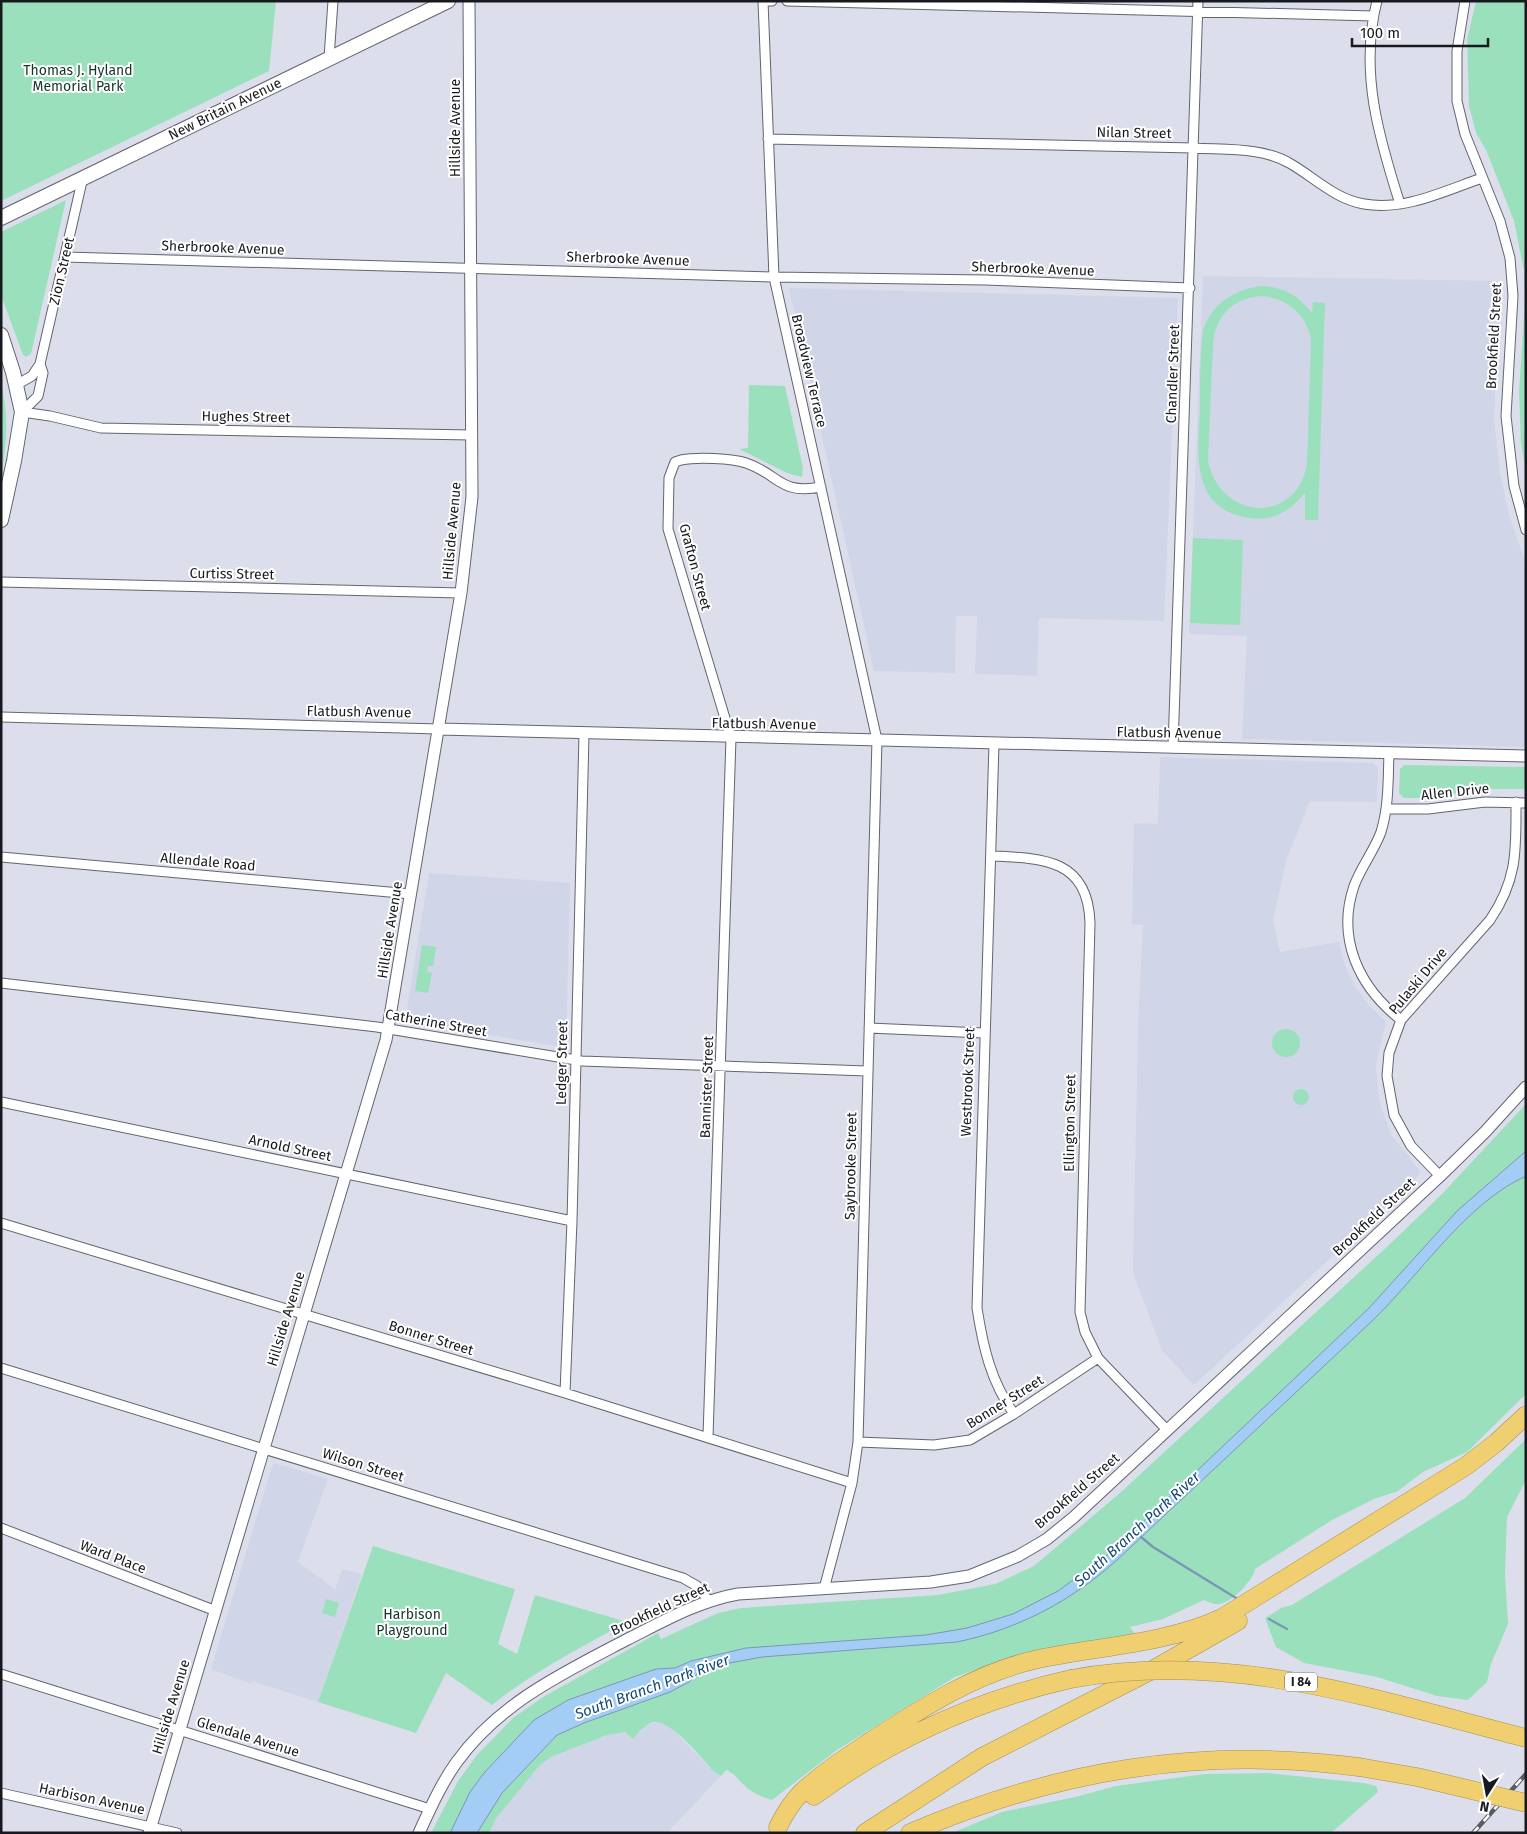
<svg xmlns="http://www.w3.org/2000/svg" width="1527" height="1834" font-family="'Fira Sans',sans-serif">
  <style>
    .built { fill: #d0d5e8 }
    .green { fill: #9be0bd; fill-rule: evenodd }
    .water { fill: #a4cdf6; stroke: #7a97b5 }
    .lines { fill: none; stroke-linecap: round; stroke-linejoin: round }
    .stream { stroke: #7a97b5; stroke-width: 2.5 }
    .minor-casing { stroke: #62656f; stroke-width: 11 }
    .tertiary-casing { stroke: #62656f; stroke-width: 13 }
    .secondary-casing { stroke: #62656f; stroke-width: 16 }
    .motorway-casing { stroke: #a48f54; stroke-width: 19 }
    .minor { stroke: #fff; stroke-width: 9 }
    .tertiary { stroke: #fff; stroke-width: 11 }
    .secondary { stroke: #fff; stroke-width: 14 }
    .motorway { stroke: #f0cf71; stroke-width: 18 }
    .rail-casing { stroke: #595b62; stroke-width: 4.5 }
    .rail { stroke: #fff; stroke-width: 2.5; stroke-dasharray: 8; stroke-linecap: butt }
    .motorway-bridge-casing { stroke: #a48f54; stroke-width: 19; stroke-linecap: butt }
    .motorway-bridge { stroke: #f0cf71; stroke-width: 18 }
    .labels { text-anchor: middle; dominant-baseline: central; stroke-width: 4; stroke-linejoin: round; paint-order: stroke }
    .shield { fill: #fff; stroke: #5d5e62; stroke-width: 1 }
    .shield-label { font-size: 12px; font-weight: bold; fill: #18191e }
    .park-label { font-size: 14px; fill: #143526; stroke: #fff }
    .street-label { font-size: 14px; fill: #18191e; stroke: #fff }
    .water-label { font-size: 15px; font-style: italic; fill: #134a78; stroke: #fff }
  </style>
  <rect width="100%" height="100%" fill="#dcdfeb"/>
  <!-- built -->
  <path class="built" d="M 1203,276 L 1501,281 L 1494,419 L 1500,473 L 1509,515 L 1526,564 L 1526,747 L 1242,739 L 1247,636 L 1189,634 Z
    M 789,288 L 1178,298 L 1164,621 L 1039,618 L 1037,676 L 1017,675 L 975,674 L 977,616 L 956,616 L 955,673 L 874,671 Z
    M 1160,757 L 1373,763 L 1378,767 L 1377,802 L 1310,801 L 1287,858 L 1273,920 L 1280,952 L 1339,942 L 1345,965 L 1355,986 L 1367,1003 L 1386,1022 L 1376,1065 L 1379,1100 L 1391,1134 L 1420,1171 L 1418,1176 L 1407,1187 L 1194,1385 L 1162,1350 L 1133,1273 L 1138,1026 L 1143,925 L 1132,924 L 1134,823 L 1158,824 Z
    M 429,873 L 570,883 L 566,1048 L 405,1020 Z
    M 275,1463 L 328,1479 L 298,1562 L 335,1589 L 342,1569 L 362,1574 L 318,1702 L 252,1681 L 251,1684 L 211,1669 L 272,1466 Z
    M 659,1722 L 667,1724 L 713,1771 L 721,1776 L 667,1833 L 489,1833 L 497,1817 L 540,1765 L 551,1757 L 607,1735 L 625,1732 L 633,1739 L 646,1725 Z"/>
  <!-- green -->
  <path class="green" d="M 1,1 L 276,1 L 269,71 L 1,201 Z
    M 1476,1 L 1526,1 L 1526,474 L 1521,443 L 1519,392 L 1525,299 L 1524,271 L 1514,221 L 1486,150 L 1476,133 L 1469,106 L 1467,40 Z
    M 66,200 L 31,354 L 26,357 L 23,355 L 1,295 L 1,232 Z
    M 1260,286 C 1283,286 1298,295 1312,313 L 1313,302 L 1325,303 L 1318,520 L 1305,520 L 1305,493 C 1291,510 1273,522 1249,518 C 1189,509 1198,451 1200,407 C 1200,381 1200,355 1203,330 C 1213,303 1232,291 1260,286 ZM 1264,296 C 1289,300 1306,314 1311,339 L 1307,464 C 1297,524 1221,522 1208,461 L 1213,344 C 1216,314 1234,297 1264,296 Z
    M 1,384 C 9,414 7,445 1,475 Z
    M 749,385 L 785,386 L 803,468 L 802,477 L 787,473 L 739,449 L 748,448 Z
    M 1193,538 L 1243,540 L 1240,625 L 1190,623 Z
    M 1404,765 L 1526,767 L 1526,789 L 1478,789 L 1430,798 L 1404,798 L 1399,793 L 1400,769 Z
    M 422,945 L 436,947 L 433,966 L 428,966 L 427,972 L 432,973 L 428,993 L 415,991 Z
    M1272 1043a14 14 0 1 1 28 0a14 14 0 1 1-28 0Z
    M1293 1097a8 8 0 1 1 16 0a8 8 0 1 1-16 0Z
    M 1526,1104 L 1526,1394 L 1467,1452 L 1423,1472 L 1398,1491 L 1374,1499 L 1332,1520 L 1255,1569 C 1253,1581 1231,1603 1219,1604 C 1213,1605 1209,1602 1204,1600 L 1163,1619 L 1130,1627 L 1135,1634 L 1023,1653 L 955,1677 L 837,1750 L 772,1800 C 764,1798 750,1792 744,1785 C 737,1779 736,1774 726,1770 L 721,1776 L 713,1771 C 702,1758 671,1720 654,1722 C 645,1724 639,1732 633,1739 L 625,1732 L 607,1735 L 551,1757 L 540,1765 L 497,1817 L 489,1833 L 431,1833 L 458,1781 L 477,1755 L 513,1718 L 543,1697 L 658,1633 L 661,1639 L 718,1613 L 741,1608 L 938,1595 L 995,1584 L 1034,1566 L 1121,1492 L 1391,1243 L 1441,1195 Z
    M 1526,1439 L 1526,1480 L 1507,1517 L 1505,1576 L 1508,1624 L 1491,1664 L 1487,1682 L 1468,1700 L 1437,1696 L 1377,1677 L 1304,1663 L 1276,1647 L 1265,1618 L 1281,1608 L 1292,1605 L 1465,1498 Z
    M 373,1546 L 515,1589 L 498,1644 L 517,1654 L 535,1595 L 627,1622 C 580,1648 533,1672 492,1705 L 446,1673 L 416,1733 L 318,1702 Z
    M 326,1599 L 339,1603 L 335,1617 L 322,1613 Z
    M 1268,1773 L 1364,1783 L 1376,1786 L 1378,1792 L 1331,1833 L 952,1833 L 1002,1812 L 1075,1797 L 1116,1786 L 1205,1774 Z"/>
  <!-- water -->
  <path class="water" d="M 1526,1151 L 1526,1176 C 1466,1203 1419,1276 1372,1321 L 1117,1560 C 1071,1601 1019,1629 957,1642 L 762,1657 L 703,1668 L 689,1682 L 670,1692 L 584,1723 L 557,1735 L 502,1793 L 477,1833 L 450,1833 L 470,1792 L 484,1773 L 534,1720 L 568,1700 L 656,1669 L 675,1668 L 691,1661 L 746,1648 L 926,1635 L 967,1628 L 1013,1614 L 1058,1591 L 1110,1553 L 1369,1308 L 1457,1211 Z"/>
  <g class="lines">
    <!-- stream -->
    <path class="stream" d="M 1141,1537 L 1153,1547 L 1236,1598
      M 1269,1619 L 1287,1629"/>
    <defs>
      <path id="minor" d="M 772,1 L 763,1 L 774,277 L 877,740 L 858,1442 L 852,1483 L 824,1589
        M 787,1 L 1373,16
        M 1377,1 C 1359,71 1379,138 1400,204
        M 1465,1 L 1457,51 L 1457,101 L 1465,134 L 1500,221 L 1510,258 L 1513,296 L 1506,416 L 1514,486 L 1526,530
        M 329,58 L 333,1
        M 768,139 L 1194,148 C 1226,150 1263,147 1291,164 C 1315,178 1335,199 1364,204 C 1405,211 1444,191 1482,178
        M 65,257 L 774,277 L 985,280 L 1190,288
        M 16,385 L 32,376 L 40,364 L 83,177
        M 22,412 L 50,416 L 101,428 L 471,435
        M 22,412 L 38,396 L 43,373 L 40,364
        M 1,582 L 461,593
        M 1,717 L 439,729
        M 994,743 L 977,1308 C 983,1347 991,1382 1014,1414
        M 1173,748 L 1198,1
        M 1389,753 C 1388,779 1389,806 1381,832 C 1374,851 1361,867 1354,886 C 1336,939 1359,987 1401,1020
        M 1387,809 L 1428,809 L 1485,802 L 1526,803
        M 991,856 C 1043,858 1088,859 1090,923 L 1080,1312 L 1085,1332 L 1098,1358 L 1167,1430
        M 1,857 L 411,894
        M 1,983 L 377,1027 L 582,1061 L 867,1071
        M 869,1028 L 983,1033
        M 1,1102 L 572,1221
        M 1440,1176 L 1411,1146 L 1394,1115 L 1387,1076 L 1389,1053 L 1401,1020 L 1490,920 C 1518,879 1516,849 1516,802
        M 1,1223 L 565,1393 L 852,1483
        M 1,1368 L 683,1578 L 697,1586 L 709,1601
        M 565,1393 L 572,1221 L 584,734
        M 708,1437 L 731,738 L 668,529 L 669,478 L 675,462 L 681,460 C 696,457 732,458 746,463 C 779,474 779,495 821,487
        M 858,1442 L 934,1445 L 970,1440 L 1014,1414 L 1098,1358
        M 1,1528 L 216,1611
        M 1,1674 L 430,1809
        M 1,1793 L 177,1833"/>
      <path id="tertiary" d="M 439,729 L 1526,756
        M 149,1833 L 386,1040 L 461,593 L 472,497 L 469,1
        M 419,1833 C 430,1809 441,1784 456,1763 C 499,1703 563,1673 626,1640 C 662,1622 698,1601 738,1594 L 931,1582 L 969,1576 L 1018,1556 L 1047,1539 L 1074,1517 L 1440,1176 L 1485,1132 L 1526,1087"/>
      <path id="secondary" d="M 1,218 L 448,1
        M 1,335 L 13,372 L 22,412 L 14,461 L 1,520"/>
      <path id="motorway" d="M 814,1796 C 892,1738 977,1700 1071,1679
        M 778,1827 C 784,1815 791,1803 801,1793 C 822,1773 847,1757 871,1741 C 922,1708 974,1674 1034,1660 C 1097,1646 1163,1645 1222,1618 L 1466,1466 L 1496,1443 L 1526,1415
        M 865,1833 L 982,1757 L 1154,1669 L 1238,1621
        M 910,1833 C 1056,1770 1201,1746 1359,1767"/>
    </defs>
    <!-- minor casing -->
    <use href="#minor" class="minor-casing"/>
    <!-- tertiary casing -->
    <use href="#tertiary" class="tertiary-casing"/>
    <!-- secondary casing -->
    <use href="#secondary" class="secondary-casing"/>
    <!-- motorway casing -->
    <use href="#motorway" class="motorway-casing"/>
    <!-- minor -->
    <use href="#minor" class="minor"/>
    <!-- tertiary -->
    <use href="#tertiary" class="tertiary"/>
    <!-- secondary -->
    <use href="#secondary" class="secondary"/>
    <!-- motorway -->
    <use href="#motorway" class="motorway"/>
    <defs>
      <path id="rail" d="M 1473,1833 L 1526,1774"/>
    </defs>
    <!-- rail casing -->
    <use href="#rail" class="rail-casing"/>
    <!-- rail -->
    <use href="#rail" class="rail"/>
    <defs>
      <path id="motorway-bridge" d="M 1071,1679 C 1230,1650 1374,1699 1526,1738
        M 1359,1767 L 1417,1777 L 1526,1803"/>
    </defs>
    <!-- motorway-bridge casing -->
    <use href="#motorway-bridge" class="motorway-bridge-casing"/>
    <!-- motorway-bridge -->
    <use href="#motorway-bridge" class="motorway-bridge"/>
  </g>
  <g class="labels">
    <!-- shield labels -->
    <rect class="shield" x="1285" y="1672.5" width="32" height="19" rx="4"/>
    <g class="shield-label">
      <text x="1301" y="1682">I 84</text>
    </g>
    <!-- park labels -->
    <g class="park-label">
      <text x="78" y="70">Thomas J. Hyland<tspan x="78" dy="16">Memorial Park</tspan></text>
      <text x="412" y="1614">Harbison<tspan x="412" dy="16">Playground</tspan></text>
    </g>
    <!-- street labels -->
    <g class="street-label">
      <text transform="translate(225 109) rotate(-26)">New Britain Avenue</text>
      <text transform="translate(455 128) rotate(-90)">Hillside Avenue</text>
      <text transform="translate(1134 133) rotate(1)">Nilan Street</text>
      <text transform="translate(223 248) rotate(2)">Sherbrooke Avenue</text>
      <text transform="translate(628 259) rotate(2)">Sherbrooke Avenue</text>
      <text transform="translate(1033 269) rotate(2)">Sherbrooke Avenue</text>
      <text transform="translate(62 271) rotate(-77)">Zion Street</text>
      <text transform="translate(1494 336) rotate(-87)">Brookfield Street</text>
      <text transform="translate(809 371) rotate(77)">Broadview Terrace</text>
      <text transform="translate(1173 374) rotate(-88)">Chandler Street</text>
      <text transform="translate(246 417) rotate(1)">Hughes Street</text>
      <text transform="translate(452 531) rotate(-85)">Hillside Avenue</text>
      <text transform="translate(695 567) rotate(75)">Grafton Street</text>
      <text transform="translate(232 574) rotate(1)">Curtiss Street</text>
      <text transform="translate(359 712) rotate(1)">Flatbush Avenue</text>
      <text transform="translate(764 724) rotate(1)">Flatbush Avenue</text>
      <text transform="translate(1169 733) rotate(1)">Flatbush Avenue</text>
      <text transform="translate(1455 792) rotate(-6)">Allen Drive</text>
      <text transform="translate(208 862) rotate(5)">Allendale Road</text>
      <text transform="translate(390 930) rotate(-81)">Hillside Avenue</text>
      <text transform="translate(1418 981) rotate(-50)">Pulaski Drive</text>
      <text transform="translate(436 1023) rotate(10)">Catherine Street</text>
      <text transform="translate(562 1063) rotate(-89)">Ledger Street</text>
      <text transform="translate(968 1082) rotate(-88)">Westbrook Street</text>
      <text transform="translate(707 1087) rotate(-88)">Bannister Street</text>
      <text transform="translate(1070 1123) rotate(-89)">Ellington Street</text>
      <text transform="translate(290 1148) rotate(12)">Arnold Street</text>
      <text transform="translate(851 1166) rotate(-89)">Saybrooke Street</text>
      <text transform="translate(1374 1217) rotate(-43)">Brookfield Street</text>
      <text transform="translate(286 1319) rotate(-73)">Hillside Avenue</text>
      <text transform="translate(431 1338) rotate(17)">Bonner Street</text>
      <text transform="translate(1005 1402) rotate(-32)">Bonner Street</text>
      <text transform="translate(363 1465) rotate(17)">Wilson Street</text>
      <text transform="translate(1077 1491) rotate(-41)">Brookfield Street</text>
      <text transform="translate(113 1557) rotate(21)">Ward Place</text>
      <text transform="translate(660 1609) rotate(-25)">Brookfield Street</text>
      <text transform="translate(171 1707) rotate(-73)">Hillside Avenue</text>
      <text transform="translate(248 1737) rotate(17)">Glendale Avenue</text>
      <text transform="translate(92 1799) rotate(12)">Harbison Avenue</text>
    </g>
    <!-- water labels -->
    <g class="water-label">
      <text transform="translate(1137 1529) rotate(-42)">South Branch Park River</text>
      <text transform="translate(652 1687) rotate(-20)">South Branch Park River</text>
    </g>
  </g>
  <!-- border -->
  <rect width="1527" height="1834" fill="none" stroke="#18191e" stroke-width="5"/>
  <!-- north arrow -->
  <g transform="translate(1487 1794) rotate(191)" stroke="#ffffff" stroke-width="4" paint-order="stroke">
  <path d="M0-4L9 19L0 12L-9 19Z" fill="#18191e"/>
  <text y="-8" font-size="14" font-weight="bold" text-anchor="middle" fill="#18191e">N</text>
  </g>
  <!-- scale -->
  <path d="M1352 38v8h136v-8" fill="none" stroke="#18191e" stroke-width="2.5"/>
  <text x="1360" y="38" font-size="15" fill="#18191e" stroke="#ffffff" stroke-width="4" paint-order="stroke">100 m</text>
</svg>
